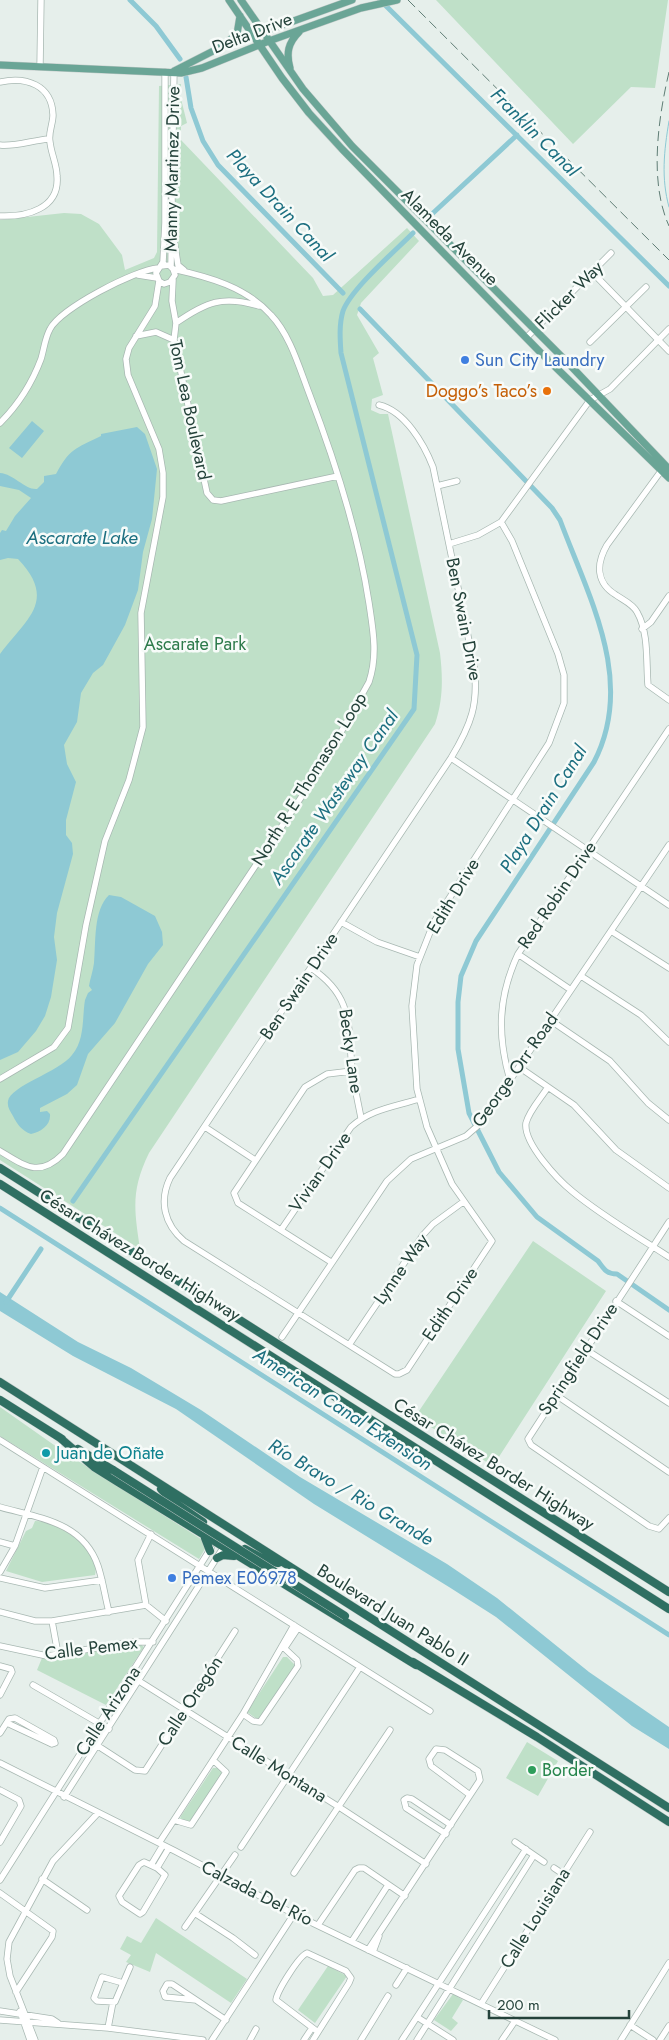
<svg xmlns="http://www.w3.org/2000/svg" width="669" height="2040" font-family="Jost,sans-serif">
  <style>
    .green { fill: #bfe0c8 }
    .water { fill: #8ec9d4 }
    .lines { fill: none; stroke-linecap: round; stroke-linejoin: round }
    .stream { stroke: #8ec9d4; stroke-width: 1 }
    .canal { stroke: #8ec9d4; stroke-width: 5 }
    .minor-casing { stroke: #a8b8b2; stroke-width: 7 }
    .major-casing { stroke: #c2cac8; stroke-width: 8 }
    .highway-casing { stroke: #c2cac8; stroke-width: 9 }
    .minor { stroke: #fff; stroke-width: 5.5 }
    .major { stroke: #6aa596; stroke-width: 7 }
    .highway { stroke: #2f6f62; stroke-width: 8 }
    .rail { stroke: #5f7d75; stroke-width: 1; stroke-dasharray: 10 5; stroke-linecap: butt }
    .highway-bridge-casing { stroke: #c2cac8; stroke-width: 9; stroke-linecap: butt }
    .highway-bridge { stroke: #2f6f62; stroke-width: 8 }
    .shop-dot { fill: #3f7fe0; stroke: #f7fbf9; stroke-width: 2 }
    .food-dot { fill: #e8710a; stroke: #f7fbf9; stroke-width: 2 }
    .culture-dot { fill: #0f9aa8; stroke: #f7fbf9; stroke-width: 2 }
    .leisure-dot { fill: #2e9e5b; stroke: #f7fbf9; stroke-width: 2 }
    .labels { text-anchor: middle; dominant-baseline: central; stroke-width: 5; stroke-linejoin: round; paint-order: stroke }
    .street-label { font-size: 18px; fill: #24423a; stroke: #f7fbf9 }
    .shop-label { font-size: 18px; fill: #366cbe; stroke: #f7fbf9; text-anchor: start }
    .food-label { font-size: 18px; fill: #c56008; stroke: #f7fbf9; text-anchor: end }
    .park-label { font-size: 18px; fill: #2d7a4b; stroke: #f7fbf9 }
    .culture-label { font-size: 18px; fill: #0d838f; stroke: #f7fbf9; text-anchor: start }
    .leisure-label { font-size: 18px; fill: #27864d; stroke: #f7fbf9; text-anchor: start }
    .water-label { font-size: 19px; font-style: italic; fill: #1c6f80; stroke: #f7fbf9 }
  </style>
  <rect width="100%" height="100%" fill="#e6efeb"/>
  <!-- green -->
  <path class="green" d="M 436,0 L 668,0 L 655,88 L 631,87 L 573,144 Z
    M 181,84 L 180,95 L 187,123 L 181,126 L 181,140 L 313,278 L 323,296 L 333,295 L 407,228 L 419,241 L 361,303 L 357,315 L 379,353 L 373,358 L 383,395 L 372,399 L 371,410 L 380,414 L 388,414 L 440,653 C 443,679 443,700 435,724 L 149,1153 C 131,1190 134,1209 140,1249 L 0,1160 L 0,220 L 64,213 L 81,214 L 99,224 L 122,255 L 125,270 L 154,258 L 157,252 L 159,86 Z
    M 533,1241 L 606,1291 L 493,1466 L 415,1417 Z
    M 0,1407 L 64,1452 L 201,1539 L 206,1547 L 199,1559 L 0,1436 Z
    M 35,1521 C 57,1521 102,1549 95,1575 L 42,1582 L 6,1571 L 26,1531 L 32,1528 Z
    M 140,1644 L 144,1647 L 106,1705 L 37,1670 L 42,1658 Z
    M 283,1657 L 287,1657 L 295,1665 L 261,1718 L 257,1719 L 247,1712 Z
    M 527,1742 L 558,1761 L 538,1796 L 506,1778 Z
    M 213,1768 L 218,1768 L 222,1770 L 221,1776 L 191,1821 L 186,1822 L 180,1819 L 181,1816 Z
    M 156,1918 L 247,1979 L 231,2003 L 156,1953 L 150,1972 L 126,1962 L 131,1955 L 120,1949 L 127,1936 L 141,1943 Z
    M 328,1966 L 347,1976 L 315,2023 L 298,2010 Z
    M 453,1994 L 463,2000 L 452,2018 L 458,2023 L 451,2031 L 434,2020 Z"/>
  <!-- water -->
  <path class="water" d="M 32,421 L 44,431 L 22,458 L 9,448 Z
    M 137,427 L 145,434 L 157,469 L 152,519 L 143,552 L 138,590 L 125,625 L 103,665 L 93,673 L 81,693 L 77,722 L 64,745 L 67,764 L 76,782 L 66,820 L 66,835 L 72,843 L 73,854 L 57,913 L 54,937 L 57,960 L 51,997 L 45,1016 L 36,1031 L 18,1052 L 0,1060 L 0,654 C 26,619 58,601 18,559 L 8,558 L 0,560 L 0,533 L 2,530 L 6,531 L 15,516 L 31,498 L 19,490 L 0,486 L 0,473 C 14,474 25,490 37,489 L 44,482 L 44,476 L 56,474 C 70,448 75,449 101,436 L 101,434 Z
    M 109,895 L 121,897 L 155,916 L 162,932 L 163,945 L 148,964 L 115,1023 L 88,1054 L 77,1085 L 67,1094 L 40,1108 L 40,1112 L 47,1111 L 50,1114 C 51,1125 41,1132 31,1134 C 22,1131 17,1124 13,1116 C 10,1111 7,1107 8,1101 C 10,1086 59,1072 72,1055 C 85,1040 82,1018 85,1000 L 88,993 L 92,990 L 89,986 C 90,979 93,971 94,963 C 96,943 93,910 109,895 Z
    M 0,1292 L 78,1342 L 131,1368 L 201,1410 L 300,1477 L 447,1564 L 497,1598 L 589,1672 L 669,1727 L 669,1749 L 632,1726 L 496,1617 L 449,1587 L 314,1504 L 176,1409 L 73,1356 L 0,1311 Z"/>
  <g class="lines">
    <!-- stream -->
    <path class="stream" d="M 669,121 C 664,151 661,178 669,207"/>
    <!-- canal -->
    <path class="canal" d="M 130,0 L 156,26 L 180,59
      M 380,0 L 669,286
      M 186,77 L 191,108 L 203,141 L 218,165 L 343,293
      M 432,214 L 517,135
      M 360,309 L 552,508 L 560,520 C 589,598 636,681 594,762 L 476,941 L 461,976 L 458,1002 L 458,1049 L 469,1113 L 499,1172 L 537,1217 L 598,1261 C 604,1269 606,1274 617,1274 L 669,1310
      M 73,1201 L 414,709 L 417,655 L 341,353 C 340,339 339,324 343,311 C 351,289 395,251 413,233
      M 0,1208 L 669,1635
      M 6,1302 L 41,1249"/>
    <defs>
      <path id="minor" d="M 40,66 L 41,0
        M 0,82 C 26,76 52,85 53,115 C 53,124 48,133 50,142 C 51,153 57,165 57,176 C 60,209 26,217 0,216
        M 0,145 C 14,147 34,140 49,139
        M 174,240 L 178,265 L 184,270
        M 161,266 L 169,265 L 173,269 L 175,275 L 170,282 L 164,284 L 159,281 L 156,273 L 163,262 L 165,223 L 165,72
        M 171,266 L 174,71
        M 592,272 L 669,351
        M 138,275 L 157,278
        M 173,280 L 172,301 L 176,323 L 174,340 L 207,493 L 213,500 L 221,501 L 338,476
        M 176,323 C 206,302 223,295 259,306
        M 136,336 L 156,332 L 174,340
        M 527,337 L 611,253
        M 590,342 L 646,287
        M 379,405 C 405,411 424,444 433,467 L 474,665 C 479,704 471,725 451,758 L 170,1178 C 159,1201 164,1224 184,1241 L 395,1374 L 399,1374 L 407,1370 L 492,1241 L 452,1184 L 427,1127 L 417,1089 L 412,1006 L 417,965 L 434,922 L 549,743 L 564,703 L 564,675 L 558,654 L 512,541 L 501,522
        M 0,423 C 18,405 32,383 41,359 C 44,349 45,338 50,329 C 61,308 135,270 158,268
        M 661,471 L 607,545 C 596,564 596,583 616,595 C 623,600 633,604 637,612 C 649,633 646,662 648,685 L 669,700
        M 437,486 L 457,481
        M 449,544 L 478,535 L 501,522 L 590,400 L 610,389 L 669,329
        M 642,629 L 651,622 L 669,596
        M 451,758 L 669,905
        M 341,922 L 377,942 L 420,957
        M 611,931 L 669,968
        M 518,954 L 571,990
        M 311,968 C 353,996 348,1024 352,1069 C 354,1085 358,1102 361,1118
        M 581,976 L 641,1015 L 669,1042
        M 550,1020 L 610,1061 L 648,1103 L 669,1120
        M 519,1067 L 574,1105 L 616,1150 L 669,1188
        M 0,1079 L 54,1047 L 68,1028 L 86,925 L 105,841 L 129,780 L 143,727 L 141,613 L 163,497 L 163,473 L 159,449 L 128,375 L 126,359 L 129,348 L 155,306 L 159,281
        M 510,1080 C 497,1035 498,997 518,954 L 669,729
        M 548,1087 C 541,1098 529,1111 526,1123 C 523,1143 558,1180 573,1192 C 602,1216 637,1236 669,1257
        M 205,1127 L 255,1160
        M 0,1151 C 25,1166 39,1178 63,1154 L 322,766 L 369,682 C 378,655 373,630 369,603 C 358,531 335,461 309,393 C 299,367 290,335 271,315 C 246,287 209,277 173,269
        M 669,1222 L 528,1439 L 531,1445 L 649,1526 L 659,1529 L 669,1518
        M 281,1230 L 351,1127 C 371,1109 394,1107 419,1099
        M 331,1262 L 238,1203 L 234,1193 L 305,1087 L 327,1074 L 352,1071
        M 616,1301 L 669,1336
        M 282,1337 L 387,1181 L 411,1159 L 466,1136 L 481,1123 L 669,845
        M 349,1345 L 423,1235 L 433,1224 L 463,1202
        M 585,1349 L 669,1403
        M 556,1395 L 669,1472
        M 0,1440 L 430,1711
        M 0,1507 C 39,1518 83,1522 98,1566 C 103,1581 105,1597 109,1612
        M 0,1542 L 15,1546
        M 0,1572 L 15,1546 L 43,1467
        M 0,1578 L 45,1588 L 102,1580
        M 146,1605 L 138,1560 L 151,1534
        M 0,1612 L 35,1621 L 52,1621 L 146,1605 L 166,1621
        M 52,1621 L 58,1654
        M 0,1646 L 47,1656 L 132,1642 L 153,1642
        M 286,1646 L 298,1628
        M 0,1666 L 11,1669 L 12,1672 L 0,1695
        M 131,1676 L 339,1807 L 426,1864
        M 33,1685 L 109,1729
        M 243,1714 L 253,1721 L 260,1722 L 298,1666 L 297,1660 L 282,1646
        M 0,1733 L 9,1719 L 15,1718 L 54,1740 L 55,1743 L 52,1744 L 7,1723
        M 98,1746 L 135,1770 L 145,1771 L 235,1631
        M 0,1763 L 175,1851 L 294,1914 L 555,2040
        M 0,1790 L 19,1800 L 21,1806 L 0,1842
        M 64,1797 L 223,1548
        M 174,1820 L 191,1825 L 226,1772 L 213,1760
        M 446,1834 L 406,1808 L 404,1800 L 407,1798 L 412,1799 L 451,1825
        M 515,1842 L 544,1862
        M 159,1843 L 243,1714 L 294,1625
        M 241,1847 L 360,1667
        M 144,1862 L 157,1868 L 165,1875 L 143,1912 L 140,1914 L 122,1902 L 119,1896 L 139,1865 Z
        M 151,1865 L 163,1845
        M 157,1868 L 169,1848
        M 554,1868 L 563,1874
        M 294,1873 L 390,1730
        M 42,1879 L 87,1910
        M 0,1880 L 211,1548
        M 0,1893 L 53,1931 L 52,1937 L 16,1992
        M 196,1914 L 233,1938 L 255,1955
        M 318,1925 L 355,1870 L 359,1868 L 364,1868 L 405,1896
        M 185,1927 L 235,1855
        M 352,1941 L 388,1885
        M 368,1950 L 480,1780 L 478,1771 L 445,1750 L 436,1749 L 429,1759 L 431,1766 L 470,1795
        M 373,1952 L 379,1936
        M 123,1983 L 102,1977 L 94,1998 L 97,2001 L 115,2002 L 130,1967
        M 167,1984 L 172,1984 L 196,2000 L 165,1997 L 163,1991 Z
        M 396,1985 L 407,1968
        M 196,2000 L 226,2020
        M 481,2004 L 590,1832
        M 0,2011 L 52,2019 L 58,2023
        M 20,2011 L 30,2040
        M 417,2017 L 453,2040
        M 0,2020 L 108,2028 L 203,2040
        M 630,2025 L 653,2040
        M 108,2028 L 113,2002
        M 35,2040 L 10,1976 L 7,1959 L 9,1942 L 53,1861 L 98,1813
        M 212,2040 L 294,1914
        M 250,2040 L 256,2029
        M 304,2040 L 312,2028
        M 313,2040 L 349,1983 L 351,1978 L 346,1971 L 307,1953 C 299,1956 277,1991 276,2000 L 318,2032
        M 361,2040 L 388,1996
        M 402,2040 L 526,1849
        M 417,2040 L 534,1855
        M 502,2040 L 515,2021
        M 621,2040 L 669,1963
        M 660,2040 L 669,2026"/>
      <path id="major" d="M 229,0 L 282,78 L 309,113 L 342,149 L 541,353 L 669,478
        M 241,0 L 303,89 L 352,146 L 568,363 L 669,469
        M 226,43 L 237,34 L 240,16
        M 0,65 L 181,73 L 202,68 L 269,41 L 361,8 L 397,0
        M 290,68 C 286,53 288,43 299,32
        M 174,71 L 221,47 L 352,0"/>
      <path id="highway" d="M 0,1168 L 669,1592
        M 0,1184 L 669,1609
        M 0,1382 L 669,1808
        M 0,1400 L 62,1439
        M 59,1437 L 94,1467 L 118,1482 L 416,1665
        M 78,1449 L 113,1470
        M 161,1489 L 171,1500 L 203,1522
        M 205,1538 L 210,1551
        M 245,1549 L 267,1561 L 278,1563
        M 217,1558 L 223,1555 L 234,1556
        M 413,1662 L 537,1737 L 669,1822"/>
    </defs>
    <!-- minor casing -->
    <use href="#minor" class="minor-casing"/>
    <!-- major casing -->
    <use href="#major" class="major-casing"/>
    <!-- highway casing -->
    <use href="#highway" class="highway-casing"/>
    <!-- minor -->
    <use href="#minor" class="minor"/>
    <!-- major -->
    <use href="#major" class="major"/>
    <!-- highway -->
    <use href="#highway" class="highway"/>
    <!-- rail -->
    <path class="rail" d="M 408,0 L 669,260
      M 669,72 C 658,119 649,182 669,226"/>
    <defs>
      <path id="highway-bridge" d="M 113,1470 L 345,1616"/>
    </defs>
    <!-- highway-bridge casing -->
    <use href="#highway-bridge" class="highway-bridge-casing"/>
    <!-- highway-bridge -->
    <use href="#highway-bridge" class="highway-bridge"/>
  </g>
  <!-- markers -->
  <g class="shop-dot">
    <circle cx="465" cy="360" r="5"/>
    <circle cx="172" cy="1578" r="5"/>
  </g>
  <circle class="food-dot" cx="547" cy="391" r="5"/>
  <circle class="culture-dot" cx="46" cy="1453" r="5"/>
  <circle class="leisure-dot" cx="532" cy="1770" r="5"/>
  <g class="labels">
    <!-- street labels -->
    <g class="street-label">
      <text transform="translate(252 33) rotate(-21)">Delta Drive</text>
      <text transform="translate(172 169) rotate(-89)">Manny Martinez Drive</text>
      <text transform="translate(450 237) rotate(45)">Alameda Avenue</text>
      <text transform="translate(569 295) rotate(-45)">Flicker Way</text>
      <text transform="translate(190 410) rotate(78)">Tom Lea Boulevard</text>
      <text transform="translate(464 619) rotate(79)">Ben Swain Drive</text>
      <text transform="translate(309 779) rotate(-58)">North R E Thomason Loop</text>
      <text transform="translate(557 895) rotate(-56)">Red Robin Drive</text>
      <text transform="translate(453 896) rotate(-59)">Edith Drive</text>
      <text transform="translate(299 986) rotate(-56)">Ben Swain Drive</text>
      <text transform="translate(351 1051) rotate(82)">Becky Lane</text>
      <text transform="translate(515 1070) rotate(-55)">George Orr Road</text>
      <text transform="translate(320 1172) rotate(-55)">Vivian Drive</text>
      <text transform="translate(140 1255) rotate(32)">César Chávez Border Highway</text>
      <text transform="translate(401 1269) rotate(-55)">Lynne Way</text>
      <text transform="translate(450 1304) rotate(-56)">Edith Drive</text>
      <text transform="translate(578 1359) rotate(-57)">Springfield Drive</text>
      <text transform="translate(494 1464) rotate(32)">César Chávez Border Highway</text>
      <text transform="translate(393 1615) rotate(32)">Boulevard Juan Pablo II</text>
      <text transform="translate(91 1648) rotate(-7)">Calle Pemex</text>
      <text transform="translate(190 1701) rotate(-57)">Calle Oregón</text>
      <text transform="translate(108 1711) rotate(-57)">Calle Arizona</text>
      <text transform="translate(279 1769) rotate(32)">Calle Montana</text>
      <text transform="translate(257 1893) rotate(27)">Calzada Del Río</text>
      <text transform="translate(535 1918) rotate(-58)">Calle Louisiana</text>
    </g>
    <!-- shop labels -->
    <g class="shop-label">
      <text x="475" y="360">Sun City Laundry</text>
      <text x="182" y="1578">Pemex E06978</text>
    </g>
    <!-- food labels -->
    <g class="food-label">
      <text x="537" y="391">Doggo’s Taco’s</text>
    </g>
    <!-- park labels -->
    <g class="park-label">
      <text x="195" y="644">Ascarate Park</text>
    </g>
    <!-- culture labels -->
    <g class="culture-label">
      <text x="56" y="1453">Juan de Oñate</text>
    </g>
    <!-- leisure labels -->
    <g class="leisure-label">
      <text x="542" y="1770">Border</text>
    </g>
    <!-- water labels -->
    <g class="water-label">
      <text transform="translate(535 132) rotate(45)">Franklin Canal</text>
      <text transform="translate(280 205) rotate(47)">Playa Drain Canal</text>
      <text x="82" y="537">Ascarate Lake</text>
      <text transform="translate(334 797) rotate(-55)">Ascarate Wasteway Canal</text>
      <text transform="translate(543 809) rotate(-58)">Playa Drain Canal</text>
      <text transform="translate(343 1409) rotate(33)">American Canal Extension</text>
      <text transform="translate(351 1492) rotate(31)">Río Bravo / Rio Grande</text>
    </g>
  </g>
  <!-- scale -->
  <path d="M489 2010v8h140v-8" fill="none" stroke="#24423a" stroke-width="2.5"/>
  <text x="497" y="2010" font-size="15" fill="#24423a" stroke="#f7fbf9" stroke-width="4" paint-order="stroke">200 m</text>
</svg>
